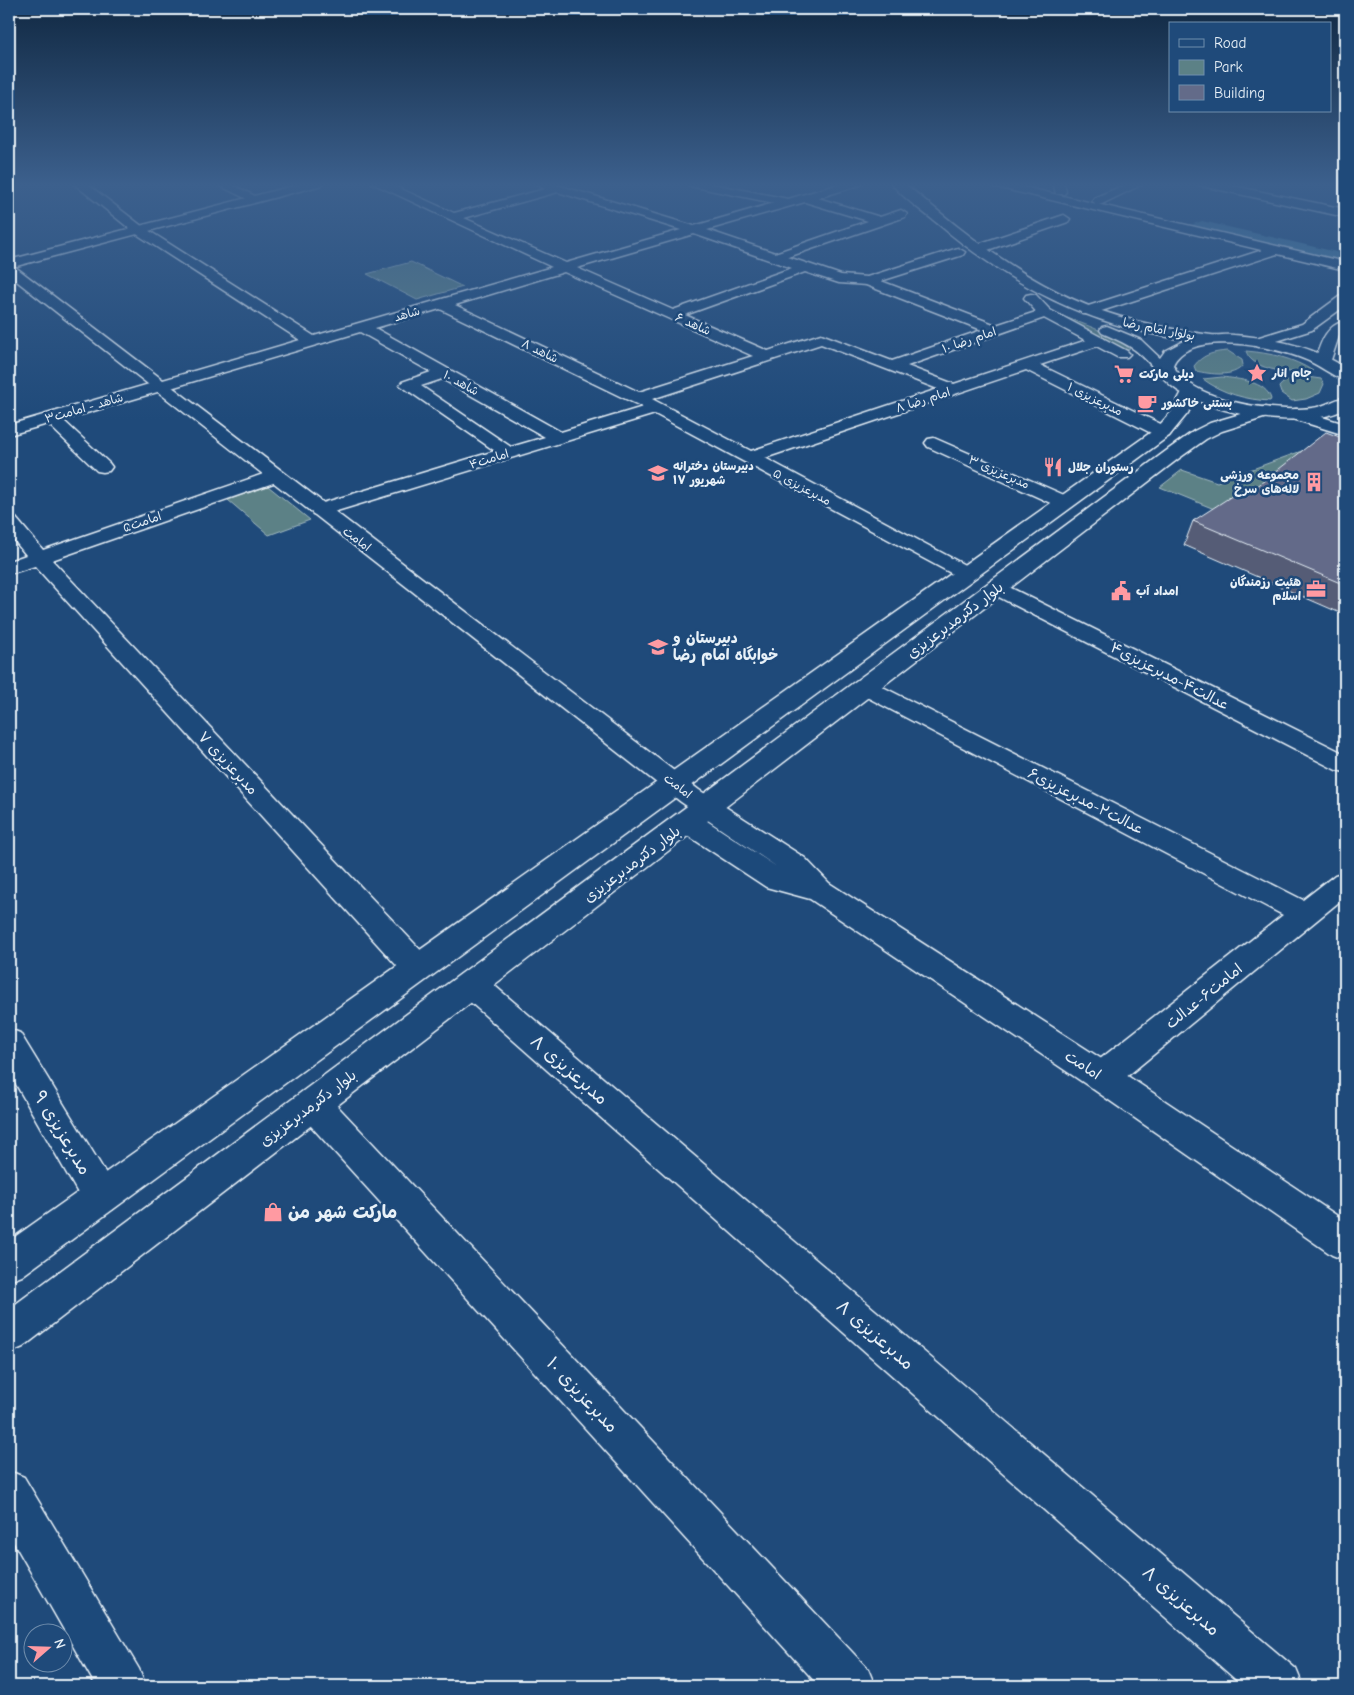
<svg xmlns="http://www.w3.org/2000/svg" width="1354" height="1695" font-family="'Comic Neue','Playpen Sans Arabic',sans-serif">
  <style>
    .green { fill: #5c8186; stroke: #a2b9bf }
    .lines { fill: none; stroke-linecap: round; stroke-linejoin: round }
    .river { fill: #477ea2; fill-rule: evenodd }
    .minor-casing { stroke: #e8f1f8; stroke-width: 3 }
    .tertiary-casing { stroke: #e8f1f8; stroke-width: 3 }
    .secondary-casing { stroke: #e8f1f8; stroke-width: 3 }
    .primary-casing { stroke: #e8f1f8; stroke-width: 3 }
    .minor { fill: #1f4a7a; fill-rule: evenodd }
    .tertiary { fill: #1f4a7a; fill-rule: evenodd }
    .secondary { fill: #1f4a7a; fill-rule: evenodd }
    .primary { fill: #1f4a7a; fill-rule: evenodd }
    .wall { fill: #555c76; stroke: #e8f1f8 }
    .building { fill: #636b89; stroke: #e8f1f8 }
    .labels { text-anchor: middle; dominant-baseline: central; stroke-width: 5; stroke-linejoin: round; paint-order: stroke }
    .far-street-label { font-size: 12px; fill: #e8f1f8; stroke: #1f4a7a }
    .far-poi-label { font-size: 12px; font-weight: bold; fill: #e8f1f8; stroke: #1f4a7a; text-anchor: start }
    .street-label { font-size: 15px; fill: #e8f1f8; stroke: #1f4a7a }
    .poi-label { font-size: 15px; font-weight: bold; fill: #e8f1f8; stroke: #1f4a7a; text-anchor: start }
    .near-street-label { font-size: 18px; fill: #e8f1f8; stroke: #1f4a7a }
    .near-poi-label { font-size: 18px; font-weight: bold; fill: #e8f1f8; stroke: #1f4a7a; text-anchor: start }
  </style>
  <rect width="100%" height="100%" fill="#1f4a7a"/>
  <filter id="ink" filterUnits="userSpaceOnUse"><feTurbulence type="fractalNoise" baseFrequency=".02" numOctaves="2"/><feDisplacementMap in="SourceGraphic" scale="10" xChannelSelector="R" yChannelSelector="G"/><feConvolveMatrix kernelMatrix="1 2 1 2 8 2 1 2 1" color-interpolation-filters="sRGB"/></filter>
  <g filter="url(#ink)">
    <!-- green -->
    <path class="green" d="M 411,262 L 463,287 L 417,300 L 367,274 Z
      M 1053,314 L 1057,314 C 1082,324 1109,331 1130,349 L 1125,351 Z
      M 1228,351 L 1242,360 L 1243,365 C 1234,378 1210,374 1196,371 L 1194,366 C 1203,354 1214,352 1228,351 Z
      M 1246,351 C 1270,353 1293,358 1313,371 C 1296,374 1252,372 1246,351 Z
      M 1222,377 C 1238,379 1266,381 1271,399 L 1270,401 C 1247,400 1221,393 1203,379 Z
      M 1307,377 L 1321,379 L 1324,384 L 1320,393 L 1306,399 L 1292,401 L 1281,393 L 1279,387 C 1286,378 1296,378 1307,377 Z
      M 1318,445 L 1345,562 L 1160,487 L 1182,470 L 1217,482 Z
      M 268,486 L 310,520 L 269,535 L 228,500 Z"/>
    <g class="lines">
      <!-- river -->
      <path class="river" d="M 1202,221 L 1345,254 L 1345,270 L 1193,234 L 1189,229 L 1193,224 Z"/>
      <defs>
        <path id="minor" d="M 73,183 L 86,183 L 143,227 L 314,336 L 552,267 L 372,183 L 388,183 L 454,213 L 545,189 L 533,183 L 551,183 L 694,226 L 774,203 L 690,186 L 684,183 L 708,183 L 788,199 L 843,183 L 862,183 L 860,185 L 818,198 L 880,217 L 901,210 L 907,214 L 905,217 L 788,257 L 841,275 L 867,277 L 958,248 L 965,252 L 963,255 L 881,281 L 996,325 L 1045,309 L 1050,310 L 1052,313 L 1050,316 L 907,366 L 954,384 L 1093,338 L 1103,338 L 1106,341 L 1103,344 L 1040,365 L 1169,428 L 1172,432 L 1169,436 L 1163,437 L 1157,436 L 1026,370 L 765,458 L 974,570 L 977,574 L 974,578 L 967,580 L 960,578 L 655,414 L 327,514 L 320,516 L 313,514 L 310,510 L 313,506 L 495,451 L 400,385 L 402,382 L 431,372 L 360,332 L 63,420 L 109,463 L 112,467 L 109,471 L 103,472 L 97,471 L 48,424 L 9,435 L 9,425 L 300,340 L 135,233 ZM 558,192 L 681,230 L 566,263 L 464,218 ZM 805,202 L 868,221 L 775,253 L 707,230 ZM 694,234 L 792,268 L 673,310 L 577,268 ZM 564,272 L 753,356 L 639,392 L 455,305 ZM 805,272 L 839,283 L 866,285 L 982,330 L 892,361 L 821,334 L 768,351 L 685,315 ZM 440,309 L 632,402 L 643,407 L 561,432 L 375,328 ZM 821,344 L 938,389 L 751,451 L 652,399 ZM 442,379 L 545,437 L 511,447 L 421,386 Z
          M 214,183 L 229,183 L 261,199 L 259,201 L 251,201 Z
          M 1051,183 L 1064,183 L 1066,192 L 1064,194 L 1056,194 L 1054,186 Z
          M 1129,183 L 1145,183 L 1102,204 L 1098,205 L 1092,201 L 1094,198 Z
          M 1196,183 L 1219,183 L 1345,209 L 1345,217 L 1202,186 Z
          M 1064,215 L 1070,219 L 1068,222 L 982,252 L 977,253 L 971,249 L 972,246 Z
          M 1275,246 L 1282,250 L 1280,253 L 1092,314 L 1082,314 L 1080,311 L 1082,308 Z
          M 934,438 L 1071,498 L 1074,502 L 1071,506 L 1064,508 L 1057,506 L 928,447 L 925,443 L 928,439 Z
          M 275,470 L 282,472 L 284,476 L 282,480 L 52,560 L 429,959 L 433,968 L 429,977 L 418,980 L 407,977 L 35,566 L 9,574 L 9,561 L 26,555 L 9,534 L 9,516 L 16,518 L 43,550 Z
          M 996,582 L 1003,584 L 1345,754 L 1345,772 L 1336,770 L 989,592 L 985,588 L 989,584 Z
          M 865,680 L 873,682 L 1303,900 L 1335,875 L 1345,872 L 1345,897 L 1114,1087 L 1102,1091 L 1090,1087 L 1085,1077 L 1090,1067 L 1283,915 L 857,692 L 853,687 L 857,682 Z
          M 471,972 L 482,975 L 1296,1669 L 1303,1686 L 1243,1686 L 460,993 L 456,984 L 460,975 Z
          M 9,1029 L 20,1033 L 113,1185 L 118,1197 L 113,1209 L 100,1214 L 87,1209 L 9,1072 Z
          M 313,1089 L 325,1093 L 868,1669 L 875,1686 L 819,1686 L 301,1115 L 296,1104 L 301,1093 Z
          M 9,1471 L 24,1477 L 139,1669 L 146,1686 L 96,1686 L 9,1534 Z"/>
        <path id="tertiary" d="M 9,265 L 14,266 L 699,790 L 805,858 L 829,883 L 1114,1067 L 1345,1221 L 1345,1260 L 1332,1255 L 1090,1087 L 810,899 L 766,887 L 678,829 L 675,822 L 678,815 L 688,813 L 698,815 L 777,867 L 681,802 L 9,275 Z
          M 1296,409 L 1345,424 L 1345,435 L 1290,418 L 1288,414 L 1290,410 Z"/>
        <path id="secondary" d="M 304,183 L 324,183 L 322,185 L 9,268 L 9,260 Z
          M 986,183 L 1007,183 L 1345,262 L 1345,270 L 992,186 Z
          M 1345,295 L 1345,306 L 1312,330 L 1258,347 L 1253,345 L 1250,342 L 1253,339 L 1302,324 L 1340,296 Z
          M 1345,321 L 1345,332 L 1339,336 L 1331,360 L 1329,363 L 1317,363 L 1315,360 C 1321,343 1325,326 1345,321 Z
          M 1190,386 L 1196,388 L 1198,391 L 1188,413 L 1169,436 L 22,1276 L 9,1281 L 9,1241 L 1157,428 L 1172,411 L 1184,388 Z
          M 1264,407 L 1270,408 L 1272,412 L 1270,416 L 1222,431 L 1206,439 L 1178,459 L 23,1347 L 9,1353 L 9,1309 L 1166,451 L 1194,431 L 1210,423 Z"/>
        <path id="primary" d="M 891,183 L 904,183 C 975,242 1044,299 1136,321 C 1161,327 1186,332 1211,335 C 1218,336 1226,334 1234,335 C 1271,338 1314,346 1345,368 L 1345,380 C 1333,377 1318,364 1304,359 C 1275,347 1189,328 1173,365 C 1191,402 1275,413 1312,408 C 1324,407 1333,400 1345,397 L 1345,409 C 1304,431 1215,415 1177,390 C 1159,378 1148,357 1129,346 C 1121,341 1111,337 1102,333 L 1100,330 L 1102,327 L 1107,326 L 1141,340 L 1160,358 L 1165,351 L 1186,340 C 1088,326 1012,286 937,223 C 922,211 903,198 891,183 Z
          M 1031,294 L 1036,295 L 1050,310 L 1127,351 L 1130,354 L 1127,357 L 1117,357 L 1040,316 L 1024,298 L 1026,295 Z"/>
      </defs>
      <!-- minor casing -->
      <use href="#minor" class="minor-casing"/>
      <!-- tertiary casing -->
      <use href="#tertiary" class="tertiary-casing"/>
      <!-- secondary casing -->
      <use href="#secondary" class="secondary-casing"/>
      <!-- primary casing -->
      <use href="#primary" class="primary-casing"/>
      <!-- minor -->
      <use href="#minor" class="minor"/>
      <!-- tertiary -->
      <use href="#tertiary" class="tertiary"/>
      <!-- secondary -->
      <use href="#secondary" class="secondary"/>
      <!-- primary -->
      <use href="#primary" class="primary"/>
    </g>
    <!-- wall -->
    <path class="wall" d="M 1345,439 L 1345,615 L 1184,545 L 1193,521 L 1246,495 Z"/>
    <!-- building -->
    <path class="building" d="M 1326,432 L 1345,439 L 1345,585 L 1193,521 L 1238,492 L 1246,495 Z"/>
  </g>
  <!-- sky -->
  <linearGradient id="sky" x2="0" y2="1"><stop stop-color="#112943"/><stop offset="0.44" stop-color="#3c608d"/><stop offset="1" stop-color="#3c608d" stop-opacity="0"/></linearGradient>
  <rect width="1354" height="420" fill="url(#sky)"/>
  <!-- icons -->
  <defs>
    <symbol id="sight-bare" viewBox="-9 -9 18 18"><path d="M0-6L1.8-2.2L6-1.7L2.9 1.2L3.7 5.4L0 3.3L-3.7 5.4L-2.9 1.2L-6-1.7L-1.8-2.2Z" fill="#ff9aa2" stroke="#1f4a7a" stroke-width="2.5" paint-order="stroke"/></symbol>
    <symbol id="supermarket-bare" viewBox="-9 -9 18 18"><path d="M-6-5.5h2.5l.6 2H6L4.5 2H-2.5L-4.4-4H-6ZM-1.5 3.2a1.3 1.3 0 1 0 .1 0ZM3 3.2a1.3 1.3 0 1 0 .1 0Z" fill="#ff9aa2" stroke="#1f4a7a" stroke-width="2.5" paint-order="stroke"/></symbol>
    <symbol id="cafe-bare" viewBox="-9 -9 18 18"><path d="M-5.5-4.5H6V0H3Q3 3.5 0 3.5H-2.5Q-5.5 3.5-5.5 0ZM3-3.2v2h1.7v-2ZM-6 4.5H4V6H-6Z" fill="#ff9aa2" stroke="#1f4a7a" stroke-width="2.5" paint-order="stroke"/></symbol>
    <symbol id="restaurant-bare" viewBox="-9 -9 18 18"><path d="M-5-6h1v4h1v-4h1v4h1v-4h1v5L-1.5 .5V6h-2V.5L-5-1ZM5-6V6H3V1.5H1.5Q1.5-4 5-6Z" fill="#ff9aa2" stroke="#1f4a7a" stroke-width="2.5" paint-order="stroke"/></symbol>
    <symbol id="school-bare" viewBox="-9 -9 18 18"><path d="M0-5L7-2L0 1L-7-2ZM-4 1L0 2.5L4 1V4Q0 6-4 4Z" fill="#ff9aa2" stroke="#1f4a7a" stroke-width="2.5" paint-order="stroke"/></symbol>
    <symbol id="building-bare" viewBox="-9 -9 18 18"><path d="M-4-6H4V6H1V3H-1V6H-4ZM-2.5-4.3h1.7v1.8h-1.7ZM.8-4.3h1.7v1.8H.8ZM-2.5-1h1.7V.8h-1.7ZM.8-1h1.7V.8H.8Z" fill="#ff9aa2" stroke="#1f4a7a" stroke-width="2.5" paint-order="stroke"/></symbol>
    <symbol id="office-bare" viewBox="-9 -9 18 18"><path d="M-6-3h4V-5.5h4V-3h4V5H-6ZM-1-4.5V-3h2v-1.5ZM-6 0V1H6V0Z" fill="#ff9aa2" stroke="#1f4a7a" stroke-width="2.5" paint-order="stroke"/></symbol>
    <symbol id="civic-bare" viewBox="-9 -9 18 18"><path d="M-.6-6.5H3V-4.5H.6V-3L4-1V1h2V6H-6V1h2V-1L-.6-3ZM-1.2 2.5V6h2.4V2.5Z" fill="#ff9aa2" stroke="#1f4a7a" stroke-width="2.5" paint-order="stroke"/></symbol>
    <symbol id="shop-bare" viewBox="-9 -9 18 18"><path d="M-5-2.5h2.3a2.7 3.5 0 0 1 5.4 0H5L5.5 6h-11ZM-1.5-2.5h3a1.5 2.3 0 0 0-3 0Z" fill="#ff9aa2" stroke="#1f4a7a" stroke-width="2.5" paint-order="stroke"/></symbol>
  </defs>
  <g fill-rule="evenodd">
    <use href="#sight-bare" x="1243" y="359" width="28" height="28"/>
    <use href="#supermarket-bare" x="1110" y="360" width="28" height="28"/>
    <use href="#cafe-bare" x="1133" y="389" width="28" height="28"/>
    <use href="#restaurant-bare" x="1039" y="453" width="28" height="28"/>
    <use href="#school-bare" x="644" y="459" width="28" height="28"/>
    <use href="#building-bare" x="1300" y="468" width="28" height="28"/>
    <use href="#office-bare" x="1302" y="575" width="28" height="28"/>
    <use href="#civic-bare" x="1107" y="577" width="28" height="28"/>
    <use href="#school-bare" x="644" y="633" width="28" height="28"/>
    <use href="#shop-bare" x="259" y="1198" width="28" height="28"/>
  </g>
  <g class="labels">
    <!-- far-street labels -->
    <g class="far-street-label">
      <text transform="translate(407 314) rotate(-16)">شاهد</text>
      <text transform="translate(693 324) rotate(24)">شاهد ۶</text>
      <text transform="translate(1159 329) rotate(11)">بولوار امام رضا</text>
      <text transform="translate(969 340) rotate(-19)">امام رضا ۱۰</text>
      <text transform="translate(540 351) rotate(26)">شاهد ۸</text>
      <text transform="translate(461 383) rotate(29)">شاهد ۱۰</text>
      <text transform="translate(1095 399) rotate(26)">مدبرعزیزی ۱</text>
      <text transform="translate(923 400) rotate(-18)">امام رضا ۸</text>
      <text transform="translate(84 408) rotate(-16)">شاهد - امامت۳</text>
      <text transform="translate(489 459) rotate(-17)">امامت۴</text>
      <text transform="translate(999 472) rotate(24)">مدبرعزیزی ۳</text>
      <text transform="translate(802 487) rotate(28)">مدبرعزیزی ۵</text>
      <text transform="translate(142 522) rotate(-19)">امامت۵</text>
      <text transform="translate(357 539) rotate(38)">امامت</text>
      <text transform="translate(678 786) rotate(38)">امامت</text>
    </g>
    <!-- far-poi labels -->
    <g class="far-poi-label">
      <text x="1272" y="373">جام انار</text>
      <text x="1139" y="374">دیلی مارکت</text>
      <text x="1162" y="403">بستنی خاکشور</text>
      <text x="673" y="466">دبیرستان دخترانه<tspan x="673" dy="14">۱۷ شهریور</tspan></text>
      <text x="1068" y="467">رستوران جلال</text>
      <text x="1299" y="475" text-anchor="end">مجموعه‌ ورزشی<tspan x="1299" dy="14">لاله‌های سرخ</tspan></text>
      <text x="1301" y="582" text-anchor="end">هئیت رزمندگان<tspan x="1301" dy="14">اسلام</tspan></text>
      <text x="1136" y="591">امداد آب</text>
    </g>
    <!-- street labels -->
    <g class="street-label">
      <text transform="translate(955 620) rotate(-37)">بلوار دکترمدبرعزیزی</text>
      <text transform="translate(1170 676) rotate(27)">عدالت۴-مدبرعزیزی۴</text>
      <text transform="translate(228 763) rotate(47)">مدبرعزیزی ۷</text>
      <text transform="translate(1086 801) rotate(27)">عدالت۲-مدبرعزیزی۶</text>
      <text transform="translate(632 864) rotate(-37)">بلوار دکترمدبرعزیزی</text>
      <text transform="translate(1204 996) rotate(-39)">امامت۶-عدالت</text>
      <text transform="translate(1083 1065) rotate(33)">امامت</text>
      <text transform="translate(308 1108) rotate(-37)">بلوار دکترمدبرعزیزی</text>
    </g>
    <!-- poi labels -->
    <g class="poi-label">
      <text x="673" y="638">دبیرستان و<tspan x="673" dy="17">خوابگاه امام رضا</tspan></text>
    </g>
    <!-- near-street labels -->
    <g class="near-street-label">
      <text transform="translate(569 1070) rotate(41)">مدبرعزیزی ۸</text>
      <text transform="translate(62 1133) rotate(59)">مدبرعزیزی ۹</text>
      <text transform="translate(875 1335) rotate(41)">مدبرعزیزی ۸</text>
      <text transform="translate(582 1395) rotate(47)">مدبرعزیزی ۱۰</text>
      <text transform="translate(1181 1601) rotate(41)">مدبرعزیزی ۸</text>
    </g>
    <!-- near-poi labels -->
    <g class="near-poi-label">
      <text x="288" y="1212">مارکت شهر من</text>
    </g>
  </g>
  <!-- margin -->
  <rect width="1354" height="1695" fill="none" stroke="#1f4a7a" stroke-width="30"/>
  <rect x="15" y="15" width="1324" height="1665" fill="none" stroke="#e8f1f8" stroke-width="2" filter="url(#ink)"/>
  <!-- legend -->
  <rect x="1169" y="22" width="162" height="90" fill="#1f4a7a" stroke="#6f8dac"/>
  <rect x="1179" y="39" width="25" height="8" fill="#1f4a7a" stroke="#6f8dac"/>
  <text x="1214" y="48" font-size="15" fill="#e8f1f8">Road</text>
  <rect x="1179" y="60" width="25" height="15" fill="#5c8186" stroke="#6f8dac"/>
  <text x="1214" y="72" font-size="15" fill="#e8f1f8">Park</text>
  <rect x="1179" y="85" width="25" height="15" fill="#636b89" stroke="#6f8dac"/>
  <text x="1214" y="98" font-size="15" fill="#e8f1f8">Building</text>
  <!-- north arrow -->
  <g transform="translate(48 1648) rotate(70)"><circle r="24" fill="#1f4a7a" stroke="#6f8dac"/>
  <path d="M0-4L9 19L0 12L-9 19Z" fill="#ff9aa2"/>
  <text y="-8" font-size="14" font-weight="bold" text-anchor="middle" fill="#e8f1f8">N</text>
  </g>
</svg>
